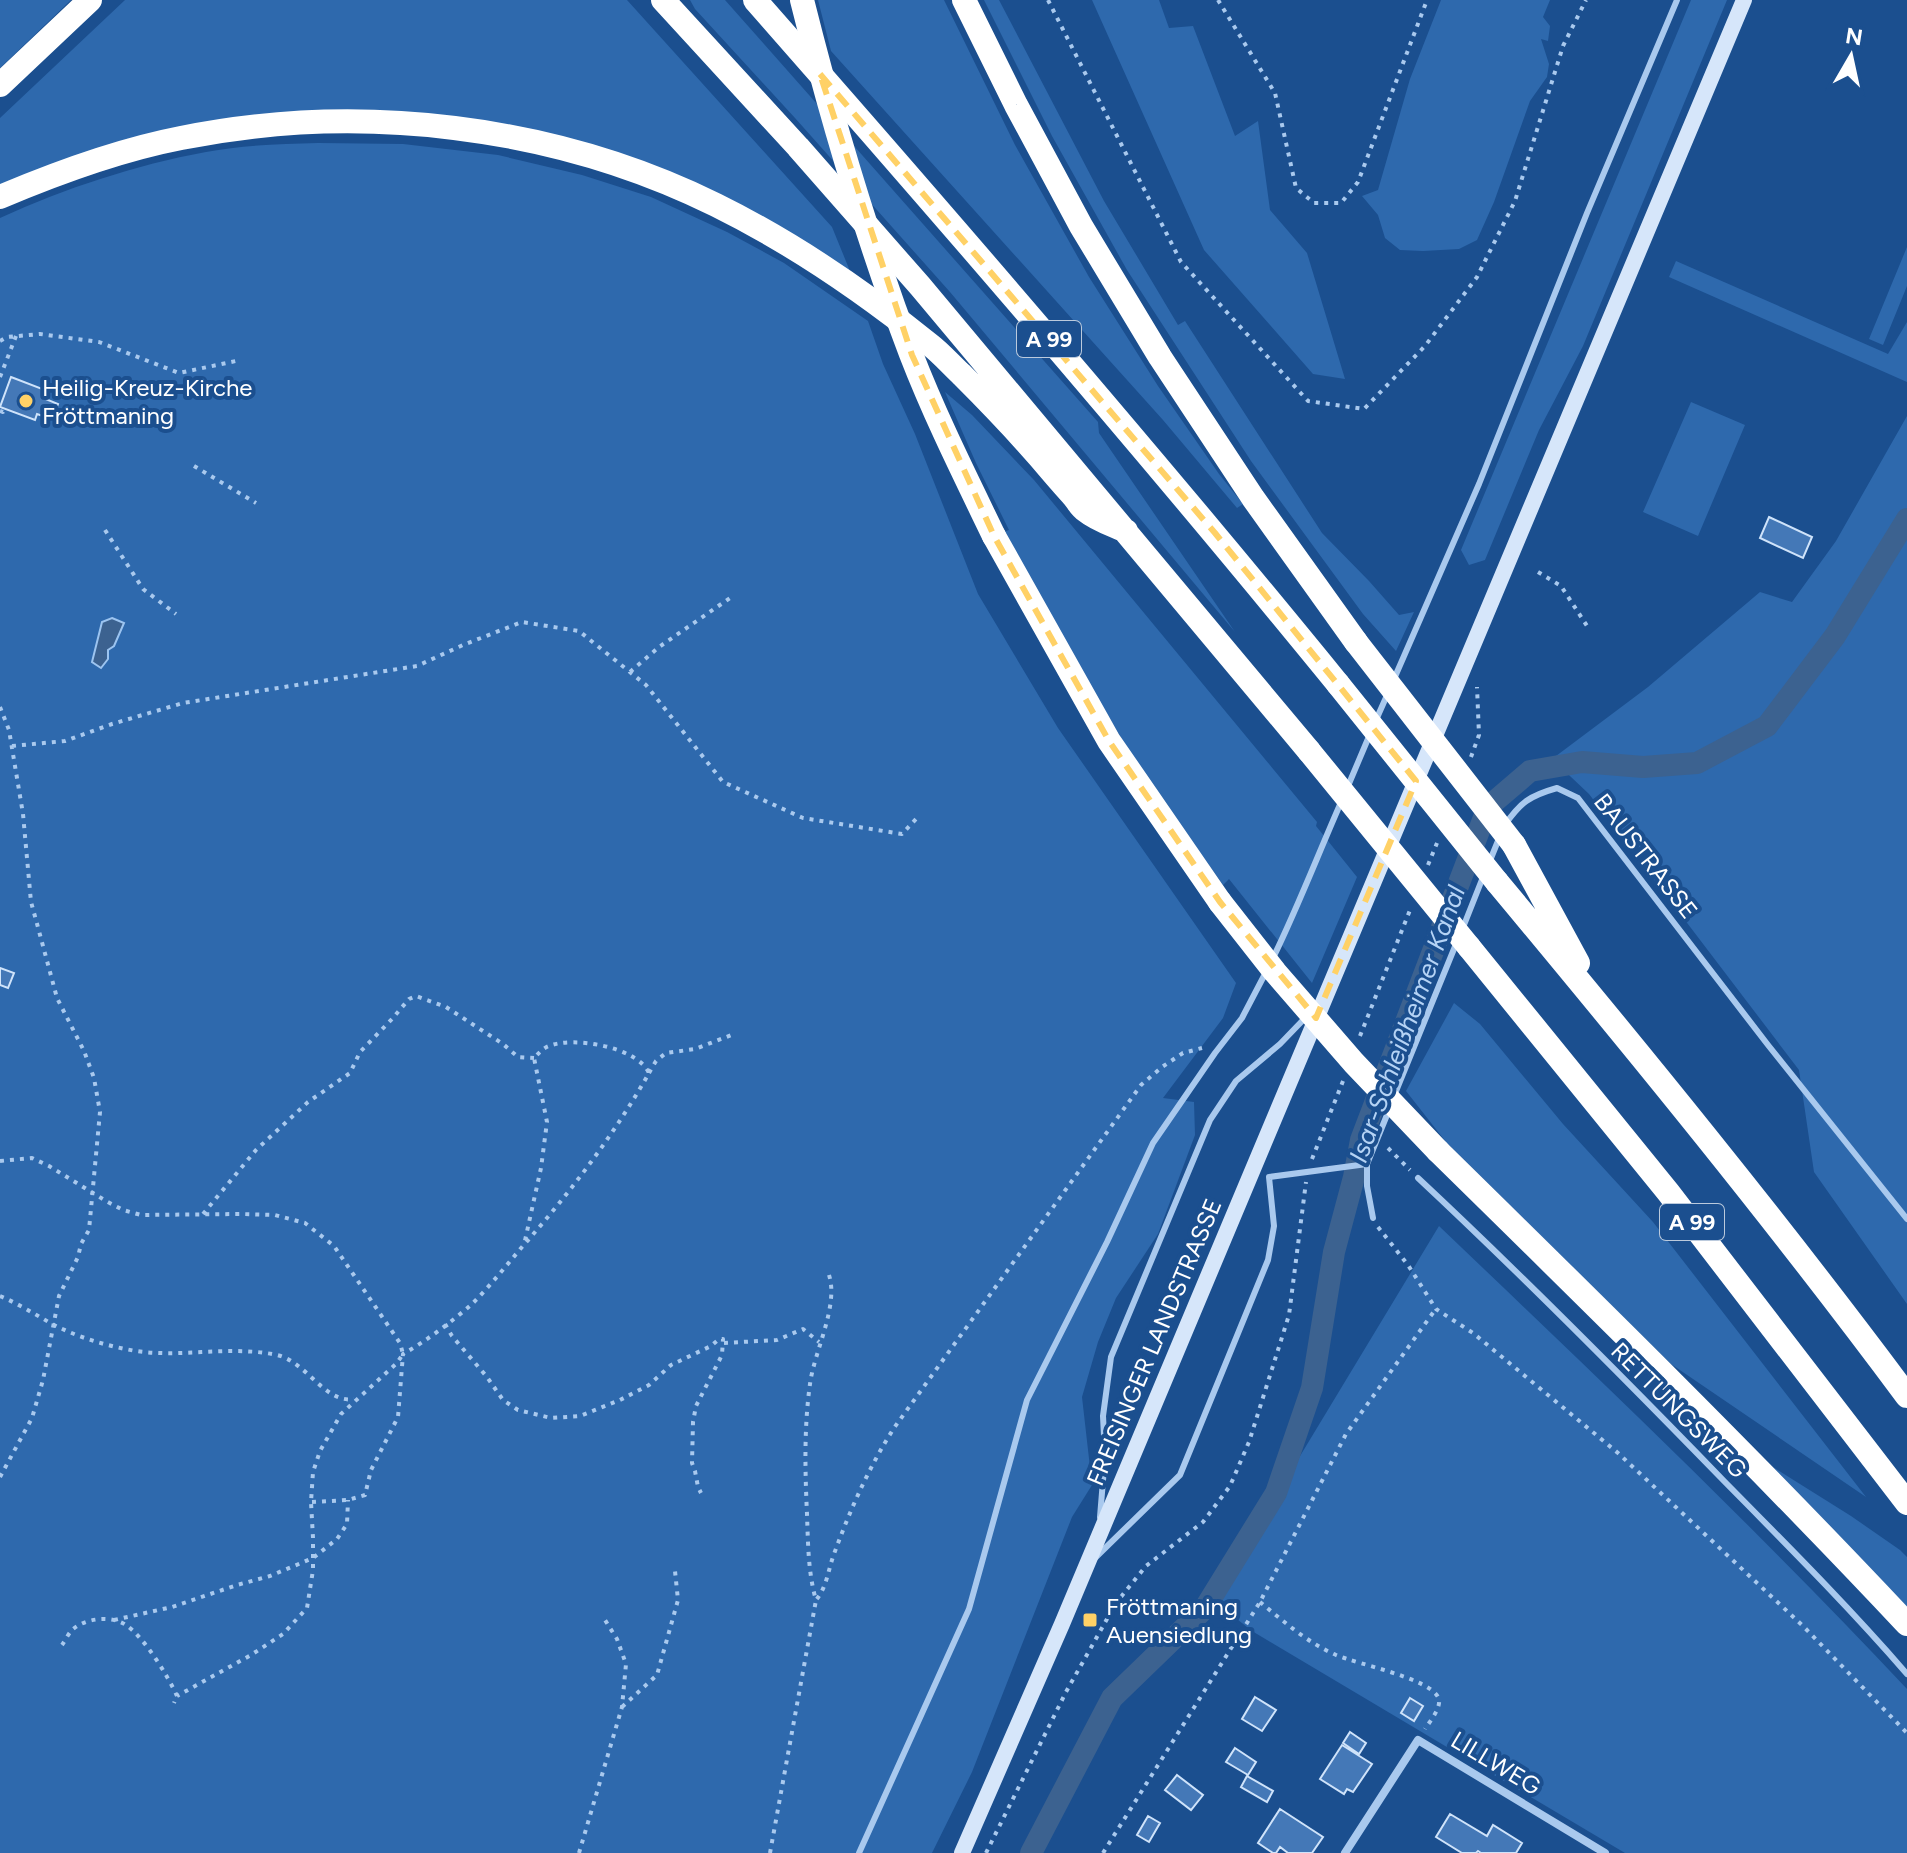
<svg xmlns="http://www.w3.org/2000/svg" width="1907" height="1853" font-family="Figtree,sans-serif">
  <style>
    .green { fill: #2e69ad }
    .water { fill: #3c6290; stroke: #9cc4f0; stroke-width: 2 }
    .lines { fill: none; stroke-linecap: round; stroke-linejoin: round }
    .canal { stroke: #3c6290; stroke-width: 22 }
    .building { fill: #4478b7; stroke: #cfe3fa; stroke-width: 2 }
    .path { stroke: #a9c9ee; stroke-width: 4; stroke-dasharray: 4 6; stroke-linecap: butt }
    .service { stroke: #a9c9ee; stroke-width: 6 }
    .minor { stroke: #a9c9ee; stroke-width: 8 }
    .secondary { stroke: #d6e6fa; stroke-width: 16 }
    .motorway { stroke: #fff; stroke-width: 24 }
    .motorway-bridge { stroke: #fff; stroke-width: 24 }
    .marked { fill: none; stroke: #ffd166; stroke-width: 6; stroke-dasharray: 16 10; stroke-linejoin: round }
    .poi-dot { fill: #ffd166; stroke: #1b4f8f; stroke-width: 3 }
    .labels { text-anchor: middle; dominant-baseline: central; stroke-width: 8; stroke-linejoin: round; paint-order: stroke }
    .shield { fill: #1b4f8f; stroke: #bbcadd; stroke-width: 2 }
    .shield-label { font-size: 22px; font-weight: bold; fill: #fff }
    .poi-label { font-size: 24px; fill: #fff; stroke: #1b4f8f; text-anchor: start }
    .street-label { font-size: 24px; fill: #fff; stroke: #1b4f8f }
    .water-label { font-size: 26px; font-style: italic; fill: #b5d3f5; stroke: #1b4f8f }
  </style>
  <rect width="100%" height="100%" fill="#1b4f8f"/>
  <!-- green -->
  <path class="green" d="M 0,0 L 71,0 L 0,68 Z
    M 125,0 L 627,0 L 832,227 L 852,276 L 670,176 L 330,115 L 0,188 L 0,118 Z
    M 690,0 L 725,0 L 1098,422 L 1099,433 L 1235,632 L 950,292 L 795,118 L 695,9 Z
    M 818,0 L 944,0 L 1015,145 L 1089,277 L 1158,386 L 1219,474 L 1243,504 L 1237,508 L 1163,420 L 831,51 Z
    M 984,0 L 999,0 L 1104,201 L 1178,325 L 1185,321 L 1322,533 L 1369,581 L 1399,615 L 1414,612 L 1396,651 L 1363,614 L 1251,461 L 1127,270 L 1052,136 Z
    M 1092,0 L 1159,0 L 1169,28 L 1193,26 L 1235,136 L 1258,121 L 1270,210 L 1307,253 L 1345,379 L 1313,374 L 1204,250 Z
    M 1441,0 L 1550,0 L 1543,17 L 1550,26 L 1548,41 L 1541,39 L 1549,64 L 1547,77 L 1530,101 L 1494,202 L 1477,240 L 1459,249 L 1423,251 L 1400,250 L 1385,238 L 1378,215 L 1362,196 L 1378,190 L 1410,79 Z
    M 1691,0 L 1727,0 L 1583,346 L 1539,430 L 1485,560 L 1469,565 L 1461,550 Z
    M 318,143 L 403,144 L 498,155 L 582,175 L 651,197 L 727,232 L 784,263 L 868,321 L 883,364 L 915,434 L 978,594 L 1058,728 L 1236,983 L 1223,1018 L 1163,1098 L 1194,1102 L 1195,1135 L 1158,1234 L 1116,1298 L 1098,1342 L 1082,1397 L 1092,1485 L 1072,1517 L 972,1772 L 932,1853 L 0,1853 L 0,218 C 66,188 135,165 206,152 C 243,145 281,144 318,143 Z
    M 1907,247 L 1907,286 L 1883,345 L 1869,339 Z
    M 1676,261 L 1888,354 L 1907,322 L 1907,382 L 1669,277 Z
    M 945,392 L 972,415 L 1034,480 L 1317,822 L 1316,826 L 1357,877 L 1312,983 L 1229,879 L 1223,885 L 1131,754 L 1092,689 L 1004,532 L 1009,530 L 976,463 Z
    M 1691,402 L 1745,425 L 1698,536 L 1643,512 Z
    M 1907,416 L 1907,1304 L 1814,1172 L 1799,1070 L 1589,794 L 1552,759 L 1648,687 L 1760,592 L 1792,602 L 1836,541 Z
    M 1454,1003 L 1480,1024 L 1563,1124 L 1653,1222 L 1866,1497 L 1671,1364 L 1446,1142 L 1406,1091 Z
    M 1439,1226 C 1598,1378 1757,1529 1907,1689 L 1907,1853 L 1625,1853 L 1252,1631 L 1213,1600 Z
    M 1773,1467 L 1851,1516 L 1900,1550 L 1907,1557 L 1907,1607 Z"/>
  <!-- water -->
  <path class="water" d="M 112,618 L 124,623 L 114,646 L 108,650 L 108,659 L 101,668 L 92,662 L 102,622 Z"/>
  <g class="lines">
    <!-- canal -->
    <path class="canal" d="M 1031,1853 L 1112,1698 L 1205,1608 L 1276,1493 L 1312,1388 L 1334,1252 L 1354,1177 L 1361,1140 L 1488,807 L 1530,771 L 1582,762 L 1643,767 L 1697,763 L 1767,726 L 1835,636 L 1907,519"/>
  </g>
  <!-- building -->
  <path class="building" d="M 11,377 L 45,390 L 43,398 L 58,404 L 52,419 L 37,414 L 35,420 L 0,407 Z
    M 1769,517 L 1812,537 L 1803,558 L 1760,538 Z
    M 0,968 L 14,973 L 8,988 L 0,985 Z
    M 1255,1697 L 1276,1710 L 1262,1731 L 1242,1719 Z
    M 1410,1698 L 1423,1706 L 1414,1721 L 1401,1713 Z
    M 1350,1732 L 1366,1743 L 1359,1754 L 1343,1743 Z
    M 1342,1745 L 1372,1764 L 1353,1792 L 1347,1789 L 1344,1794 L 1320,1779 Z
    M 1235,1748 L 1256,1762 L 1248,1775 L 1226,1762 Z
    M 1177,1775 L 1203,1795 L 1191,1810 L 1165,1790 Z
    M 1247,1776 L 1273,1791 L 1267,1802 L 1241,1787 Z
    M 1280,1809 L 1323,1837 L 1312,1853 L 1288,1853 L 1280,1847 L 1276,1853 L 1273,1853 L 1258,1843 Z
    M 1450,1814 L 1487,1836 L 1493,1825 L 1522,1843 L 1516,1853 L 1481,1853 L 1478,1851 L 1476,1853 L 1462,1853 L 1436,1837 Z
    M 1148,1816 L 1160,1823 L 1149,1842 L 1137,1835 Z"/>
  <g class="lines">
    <!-- path -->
    <path class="path" d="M 1048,0 L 1181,262 L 1308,401 L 1364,409 L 1425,346 L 1477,277 L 1515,201 L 1563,46 L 1586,0
      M 1218,0 L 1275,93 L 1296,188 L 1314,203 L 1341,203 L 1358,182 L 1427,0
      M 0,341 L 7,337 L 40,334 L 99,342 L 179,373 L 236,361
      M 0,377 L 16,336
      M 0,411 L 3,412 L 7,409
      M 194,466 L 256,503
      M 105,530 L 143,589 L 176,614
      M 1538,572 L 1561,586 L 1589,629
      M 630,672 L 659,647 L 730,598
      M 0,707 L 9,730 L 23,814 L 31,902 L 36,920 L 57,998 L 84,1051 L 94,1078 L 100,1112 L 89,1230 L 81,1244 L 78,1257 L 59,1296 L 43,1380 L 32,1418 L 0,1477
      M 12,746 L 65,741 L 112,724 L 183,703 L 417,666 L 463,645 L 522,622 L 579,631 L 646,685 L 723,782 L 803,818 L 902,834 L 916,819
      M 1471,757 L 1479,735 L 1477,687
      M 1428,865 L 1437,843
      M 1360,1036 L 1410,910
      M 649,1073 L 656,1061 L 666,1053 L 695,1049 L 734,1034
      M 1388,1148 L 1410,1170
      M 1312,1159 L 1343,1081
      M 0,1161 L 32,1158 L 49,1166 L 106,1201 L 123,1210 L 141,1215 L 241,1214 L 275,1215 L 305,1223 L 334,1246 L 400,1343 L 403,1354 L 397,1363 L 341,1414 L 320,1451 L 313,1472 L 311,1502 L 313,1538 L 313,1570 L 307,1608 L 283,1634 L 251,1655 L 177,1696
      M 203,1214 L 256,1150 L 308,1102 L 350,1073 L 360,1052 L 392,1019 L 409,999 L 416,996 L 446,1007 L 503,1044 L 518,1057 L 534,1058
      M 1378,1227 L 1408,1265 L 1436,1309 L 1473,1333 L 1618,1453 L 1803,1626 L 1907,1733
      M 829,1275 C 839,1306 814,1352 810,1384 C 804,1427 805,1470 807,1514 C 808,1542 808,1573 816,1600 C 827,1587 828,1570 834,1554 C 850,1510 869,1467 894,1428 L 1141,1085 L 1162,1067 L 1183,1053 L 1202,1048
      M 0,1296 C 19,1304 36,1315 54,1325 C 80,1338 107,1346 136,1351 C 183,1358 230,1345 277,1355 C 307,1362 325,1404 354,1399
      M 445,1324 L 452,1336 L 487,1377 L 503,1400 L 518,1410 L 551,1418 L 580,1416 L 620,1400 L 649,1385 L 671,1365 L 711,1346 L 719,1339 L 723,1339 L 722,1355 L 696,1406 L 693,1422 L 692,1463 L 695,1471 L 698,1487 L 701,1493
      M 724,1343 L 777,1340 L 803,1329 L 819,1342
      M 312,1502 L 348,1500 L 365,1495 L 371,1470 L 398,1417 L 403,1354 C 426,1341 453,1321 473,1303 C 490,1286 506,1266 522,1247 C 569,1194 614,1135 649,1073 C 637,1047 574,1036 549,1046 C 543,1048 539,1053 534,1058 L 547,1122 L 541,1168 L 524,1245
      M 1260,1602 C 1283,1621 1308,1643 1336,1655 C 1357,1664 1428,1678 1438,1697 C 1443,1706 1430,1721 1425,1729
      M 114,1620 L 172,1607 L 237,1585 L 270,1576 L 313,1558 L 337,1539 L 347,1524 L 348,1500
      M 62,1645 C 65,1641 68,1634 72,1630 C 85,1618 111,1615 126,1625 C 144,1637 168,1676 177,1696 L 174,1703
      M 622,1707 L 657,1675 L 678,1600 L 675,1571
      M 579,1853 L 622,1707 L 626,1664 L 617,1639 L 605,1620
      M 770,1853 L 816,1600
      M 986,1853 L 1066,1692 L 1116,1603 L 1146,1566 L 1203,1522 L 1230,1486 L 1249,1442 L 1289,1315 L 1306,1182
      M 1103,1853 L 1260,1602 L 1346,1434 L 1435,1310"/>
    <!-- service -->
    <path class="service" d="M 1394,679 L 1479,484 L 1587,213 L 1677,0
      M 1376,720 L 1388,693
      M 1348,786 L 1370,734
      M 1504,826 C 1521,802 1529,796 1557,788 L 1578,798 L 1768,1045 L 1907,1219
      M 1489,863 L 1500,836
      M 1462,930 L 1483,877
      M 1273,958 C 1298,907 1319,852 1342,800
      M 1394,1096 L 1456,944
      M 1367,1164 L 1367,1186 L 1373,1218
      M 1269,1177 L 1367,1164 L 1389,1110
      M 1418,1178 C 1523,1276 1624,1378 1724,1481 C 1786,1544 1849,1607 1907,1674
      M 1100,1517 L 1105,1456 L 1103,1416 L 1111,1357 L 1210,1120 L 1236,1081 L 1280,1044 L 1307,1016
      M 1096,1557 L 1180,1475 L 1268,1260 L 1274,1226 L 1269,1177
      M 859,1853 L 969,1609 L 1027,1400 L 1107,1242 L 1153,1143 L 1215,1053 L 1242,1018 L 1266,972"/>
    <!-- minor -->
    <path class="minor" d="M 1345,1853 L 1418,1740 L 1605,1853"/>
    <!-- secondary -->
    <path class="secondary" d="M 962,1853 L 1062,1624 L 1744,0"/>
    <!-- motorway -->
    <path class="motorway" d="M 663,0 L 798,147 L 920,286 L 1309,751
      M 755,0 C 953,225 1149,452 1338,684
      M 964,0 L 1016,105 L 1081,226 L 1160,357 L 1253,498 L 1356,642
      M 0,85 L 90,0
      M 0,197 C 59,172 119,150 181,138 C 359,102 554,125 716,205 C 793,243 863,291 929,344 C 941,353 951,365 962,375 C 989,402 1015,429 1040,458 C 1051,471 1062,484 1074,497 C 1077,501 1081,508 1086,511 C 1097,520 1113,525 1126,531
      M 994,536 L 1109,741 L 1220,902
      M 1514,845 L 1578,963
      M 1497,882 C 1637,1050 1776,1220 1907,1396
      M 1469,947 L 1668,1192 L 1907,1503
      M 1438,1151 C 1596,1306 1755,1462 1907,1624"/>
    <!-- motorway-bridge -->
    <path class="motorway-bridge" d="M 802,0 C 832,120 867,238 911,354 C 935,416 965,476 994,536
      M 1356,642 L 1514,845
      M 1338,684 L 1497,882
      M 1309,751 L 1469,947
      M 1220,902 L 1275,972 L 1354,1063 L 1438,1151"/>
  </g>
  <!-- marked area -->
  <path class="marked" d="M 820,74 L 1215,533 L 1416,781 L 1316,1018 L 1220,902 L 1109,741 L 994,536 L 912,355 Z"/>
  <!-- markers -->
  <g class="poi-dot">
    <circle cx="26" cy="401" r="8"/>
    <rect x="1082" y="1612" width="16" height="16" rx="4"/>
  </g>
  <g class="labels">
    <!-- shield labels -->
    <g class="shield">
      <rect x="1017" y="321" width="64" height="36" rx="6"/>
      <rect x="1660" y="1204" width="64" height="36" rx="6"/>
    </g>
    <g class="shield-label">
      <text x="1049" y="339">A 99</text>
      <text x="1692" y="1222">A 99</text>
    </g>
    <!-- poi labels -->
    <g class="poi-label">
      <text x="42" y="387">Heilig-Kreuz-Kirche<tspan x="42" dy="28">Fröttmaning</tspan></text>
      <text x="1106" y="1606">Fröttmaning<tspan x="1106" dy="28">Auensiedlung</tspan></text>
    </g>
    <!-- street labels -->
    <g class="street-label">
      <text transform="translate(1646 856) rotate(52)">BAUSTRASSE</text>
      <text transform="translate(1154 1342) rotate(-67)">FREISINGER LANDSTRASSE</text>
      <text transform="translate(1679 1410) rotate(45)">RETTUNGSWEG</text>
      <text transform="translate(1496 1763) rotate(31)">LILLWEG</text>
    </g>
    <!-- water labels -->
    <g class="water-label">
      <text transform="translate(1407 1024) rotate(-70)">Isar-Schleißheimer Kanal</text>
    </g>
  </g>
  <!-- north arrow -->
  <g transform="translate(1851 56) rotate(9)" stroke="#1b4f8f" stroke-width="6" paint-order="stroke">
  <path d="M0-6L14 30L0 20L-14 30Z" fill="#ffffff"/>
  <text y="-12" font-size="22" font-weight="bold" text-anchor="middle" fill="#ffffff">N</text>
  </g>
</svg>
